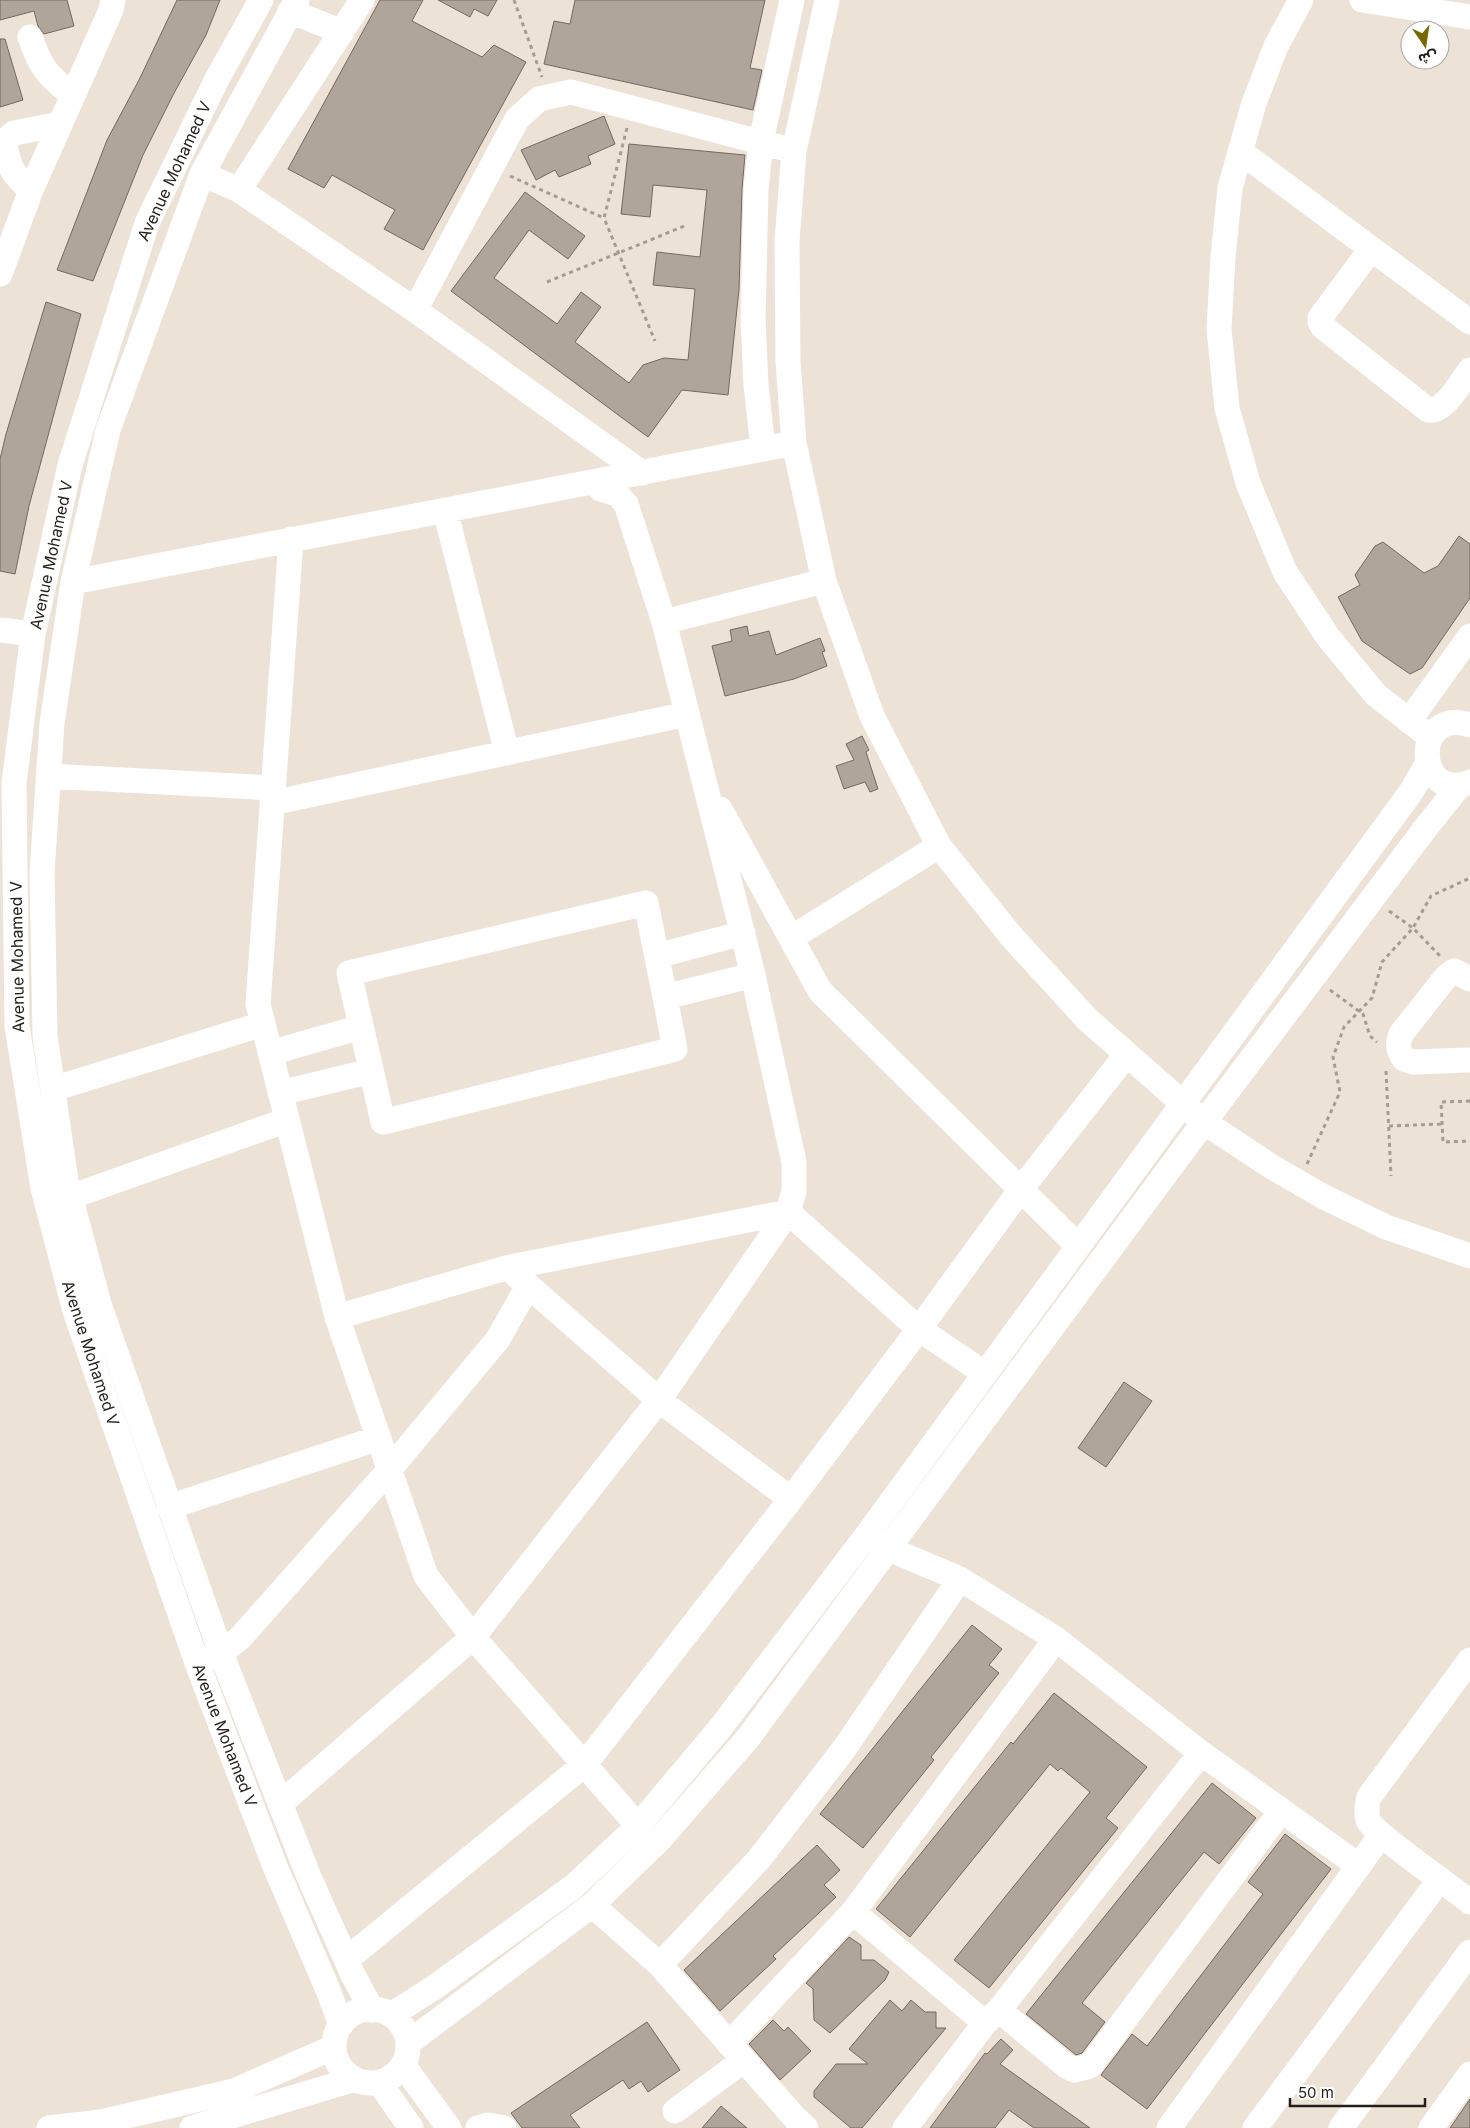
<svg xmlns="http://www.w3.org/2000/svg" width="1470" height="2128" font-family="Inter,'Noto Sans Arabic',sans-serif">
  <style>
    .building { fill: #b0a59a; stroke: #73695f }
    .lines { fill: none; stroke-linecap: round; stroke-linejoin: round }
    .path { stroke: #a59c93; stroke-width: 3; stroke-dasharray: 4 4; stroke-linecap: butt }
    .minor { stroke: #fff; stroke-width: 25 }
    .labels { text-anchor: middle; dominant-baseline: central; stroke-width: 5; stroke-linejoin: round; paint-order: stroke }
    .street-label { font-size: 16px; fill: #231f1a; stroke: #fff }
  </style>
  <rect width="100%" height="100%" fill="#ede2d6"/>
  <!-- building -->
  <path class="building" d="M 0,0 L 67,0 L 74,26 L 44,34 L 38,26 L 34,11 L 0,20 Z
    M 177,0 L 220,0 L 206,35 L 173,95 L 143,155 L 93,281 L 57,270 L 107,140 L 139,80 Z
    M 380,0 L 423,0 L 412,21 L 482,57 L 494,45 L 526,62 L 423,250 L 384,229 L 395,210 L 332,175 L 324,188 L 288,169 Z
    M 438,0 L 497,0 L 488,16 L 474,9 L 470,17 Z
    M 575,0 L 765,0 L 750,68 L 762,70 L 753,110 L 544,64 L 554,21 L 570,24 Z
    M 0,39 L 5,39 L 23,100 L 0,107 Z
    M 604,116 L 615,144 L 588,156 L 591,164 L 559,177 L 555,170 L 536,180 L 521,150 Z
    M 629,144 L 745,155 L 742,189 L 739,289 L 728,395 L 682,390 L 648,437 L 451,291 L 525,192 L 585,236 L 568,259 L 529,230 L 494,278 L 557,324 L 581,292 L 601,307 L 575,342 L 629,383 L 643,365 L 664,358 L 688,360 L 695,289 L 653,285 L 657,252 L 700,257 L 707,190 L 653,185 L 650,217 L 621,214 Z
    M 46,302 L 81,314 L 29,506 L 15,574 L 0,571 L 0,459 L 6,434 Z
    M 1459,536 L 1470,544 L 1470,598 L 1422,668 L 1410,674 L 1362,641 L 1338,597 L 1360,585 L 1355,575 L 1375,546 L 1383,542 L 1424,573 L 1438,566 Z
    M 747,626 L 749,636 L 769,631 L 776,655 L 820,638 L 825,651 L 822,652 L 827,666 L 794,679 L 725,696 L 712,646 L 732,641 L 730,630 Z
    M 862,736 L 869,750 L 866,752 L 878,789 L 870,792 L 865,782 L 844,789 L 836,766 L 854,760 L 846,744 Z
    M 1124,1382 L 1152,1401 L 1106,1467 L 1078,1448 Z
    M 972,1625 L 1002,1649 L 989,1665 L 999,1673 L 931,1757 L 934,1760 L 863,1848 L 820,1814 Z
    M 1054,1693 L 1147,1767 L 1106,1818 L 1118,1828 L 989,1988 L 954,1960 L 1090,1792 L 1061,1768 L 1058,1771 L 1050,1764 L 910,1937 L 876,1909 L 1011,1742 L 1013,1744 Z
    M 1212,1783 L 1256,1818 L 1219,1864 L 1204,1852 L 1082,2003 L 1105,2022 L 1082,2053 L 1076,2055 L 1026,2014 Z
    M 1285,1834 L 1331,1869 L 1147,2109 L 1101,2075 L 1132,2034 L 1147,2046 L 1263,1894 L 1248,1882 Z
    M 817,1845 L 840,1870 L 824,1885 L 836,1897 L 773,1956 L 776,1959 L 720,2011 L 684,1970 Z
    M 849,1937 L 861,1945 L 861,1960 L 874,1960 L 889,1972 L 885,1980 L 830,2033 L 814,2020 L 813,1989 L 806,1983 Z
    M 890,2000 L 902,2011 L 911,2000 L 925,2012 L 936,2012 L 936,2028 L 946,2028 L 862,2128 L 851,2128 L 814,2097 L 814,2091 L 836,2064 L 868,2064 L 849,2049 Z
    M 773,2020 L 784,2031 L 788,2027 L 811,2051 L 780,2080 L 749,2044 Z
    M 647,2022 L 680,2070 L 648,2092 L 641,2081 L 629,2089 L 623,2080 L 570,2115 L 580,2128 L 522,2128 L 511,2113 Z
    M 1001,2039 L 1013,2050 L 1000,2064 L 1090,2128 L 1034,2128 L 1009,2110 L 995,2128 L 930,2128 L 985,2053 L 987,2054 Z
    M 1470,2099 L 1470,2128 L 1450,2128 Z
    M 721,2106 L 747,2128 L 702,2128 Z"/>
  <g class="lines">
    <!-- path -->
    <path class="path" d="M 514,0 L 542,77
      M 627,128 L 604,218 L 655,341
      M 510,176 L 604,218
      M 547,282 L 687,225
      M 1389,911 L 1413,928 L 1440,956
      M 1330,990 L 1363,1014 L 1370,1036 L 1377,1042
      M 1386,1071 L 1391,1176
      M 1470,1101 L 1441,1102 L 1443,1142 L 1470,1141
      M 1389,1126 L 1442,1124
      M 1307,1164 L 1340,1092 L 1333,1057 L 1344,1027 L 1372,998 L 1382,962 L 1413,928 L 1431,896 L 1470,878"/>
    <!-- minor -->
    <path class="minor" d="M 261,0 L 217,79 L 147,223 L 70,465 L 33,634 L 14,783 L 17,1026 L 43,1188 L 75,1311 L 197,1663 L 274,1864 L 328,1990 L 341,2025
      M 297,0 L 202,174 L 108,430 L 73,582 L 52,723 L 42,873 L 45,1036 L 66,1181 L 99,1304 L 221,1653 L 309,1877 L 353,1975 L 372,2010
      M 827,0 L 794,151 L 787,241 L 788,362 L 794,443 L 824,581 L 872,716 L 939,846 L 1011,936 L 1087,1019 L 1204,1122 L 1272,1167 L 1324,1197 L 1386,1227 L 1470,1256
      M 1301,0 L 1276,46 L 1254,103 L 1230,188 L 1223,257 L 1219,329 L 1227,408 L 1248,483 L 1285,572 L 1328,637 L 1376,695 L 1430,737
      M 1362,0 L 1470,17
      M 290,11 L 342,32
      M 30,37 C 42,71 47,74 73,96
      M 1241,152 L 1470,322
      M 202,174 L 239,190 L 415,310 L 642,473
      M 31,190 C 10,172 10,168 4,142 L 14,133 L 60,124
      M 239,190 L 362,0
      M 1371,249 L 1320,318 L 1320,322 L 1323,327 L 1428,410 C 1443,414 1461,382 1470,370
      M 0,274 L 31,190 L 111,10 L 113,0
      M 415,310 L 517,119 L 539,99 L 571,92 L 794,151
      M 763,449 L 756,385 L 753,319 L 756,189 L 761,141 L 792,0
      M 445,510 L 507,753
      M 291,539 L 258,1004 L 337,1317 L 426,1576 L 473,1637 L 638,1826
      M 73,582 L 794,443
      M 664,622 L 824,581
      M 0,630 L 33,634
      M 1409,721 L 1470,636
      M 1470,725 C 1411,706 1415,804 1470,782
      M 49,776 L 273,788
      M 272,803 L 687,714
      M 720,809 L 820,991 L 1078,1246
      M 791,938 L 939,846
      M 657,956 L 743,933
      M 1470,979 L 1454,971 L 1446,977 L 1401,1034 C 1397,1045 1398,1050 1404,1059 L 1414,1062 L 1470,1060
      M 665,997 L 646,903 L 349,973 L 383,1122 L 675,1049 L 665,997 L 753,975
      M 270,1053 L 361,1027
      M 53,1089 L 263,1024
      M 280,1093 L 371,1071
      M 70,1197 L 287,1120
      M 516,1275 L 659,1400 L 791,1499
      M 337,1317 L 506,1268 L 788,1212 L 919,1329 L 984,1373
      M 169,1507 L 379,1438
      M 875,1540 L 889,1549 L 960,1579 L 1056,1639 L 1201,1753 L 1359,1866
      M 208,1659 L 221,1653 L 240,1638 L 390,1469 L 498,1339 L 528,1286
      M 1470,1660 L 1369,1797 C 1367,1804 1366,1812 1368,1820 C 1374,1834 1453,1888 1470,1902
      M 280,1804 L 473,1637 L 659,1400 L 788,1212 L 794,1191 L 794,1162 L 753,975 L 664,622 L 626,504 L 617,494 L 601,489 L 598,482
      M 592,1905 L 660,1965 L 795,2118 L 806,2128
      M 853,1912 L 985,2023
      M 346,1960 L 585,1764 L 791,1499 L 919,1329 L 1021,1189 L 1127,1054
      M 660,1965 L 759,1859 L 844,1749 L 960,1579
      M334 2046a37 37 0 1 1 74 0a37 37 0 1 1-74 0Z
      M 999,2010 L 1065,2065 L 1074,2070 L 1090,2066 L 1281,1811
      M 391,2015 L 432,1989 L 573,1887 L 638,1826 L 721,1727 L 867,1535 L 1411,792 L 1427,764
      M 408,2043 L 592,1905 L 660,1839 L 748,1738 L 1204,1122 L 1424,830 L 1460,785
      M 729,2044 L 853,1912 L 1056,1639
      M 403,2065 L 449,2128
      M 379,2082 L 411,2128
      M 675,2111 L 744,2060
      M 49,2128 L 101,2122 L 234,2091 L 334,2047
      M 192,2128 L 355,2079
      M 478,2128 L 488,2125 L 504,2128
      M 905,2128 L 985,2023 L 999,2010 L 1201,1753
      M 1169,2128 L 1381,1835
      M 1255,2128 L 1440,1879
      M 1341,2128 L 1470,1952
      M 1431,2128 L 1470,2074"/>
  </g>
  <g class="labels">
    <!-- street labels -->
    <g class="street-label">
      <text transform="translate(174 171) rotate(-65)">Avenue Mohamed V</text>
      <text transform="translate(51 555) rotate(-78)">Avenue Mohamed V</text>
      <text transform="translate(17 957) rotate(-91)">Avenue Mohamed V</text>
      <text transform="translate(91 1353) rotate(72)">Avenue Mohamed V</text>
      <text transform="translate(225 1735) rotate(69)">Avenue Mohamed V</text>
    </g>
  </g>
  <!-- north arrow -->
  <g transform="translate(1425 45) rotate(167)"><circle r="24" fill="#ffffff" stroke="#a7a5a3"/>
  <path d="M0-4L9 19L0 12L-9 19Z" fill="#736900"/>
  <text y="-8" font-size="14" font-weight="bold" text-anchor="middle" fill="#231f1a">ش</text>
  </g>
  <!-- scale -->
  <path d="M1290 2098v8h135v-8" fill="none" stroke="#231f1a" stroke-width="2.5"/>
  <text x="1298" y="2098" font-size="15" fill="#231f1a" stroke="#ffffff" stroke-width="4" paint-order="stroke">50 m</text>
</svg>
